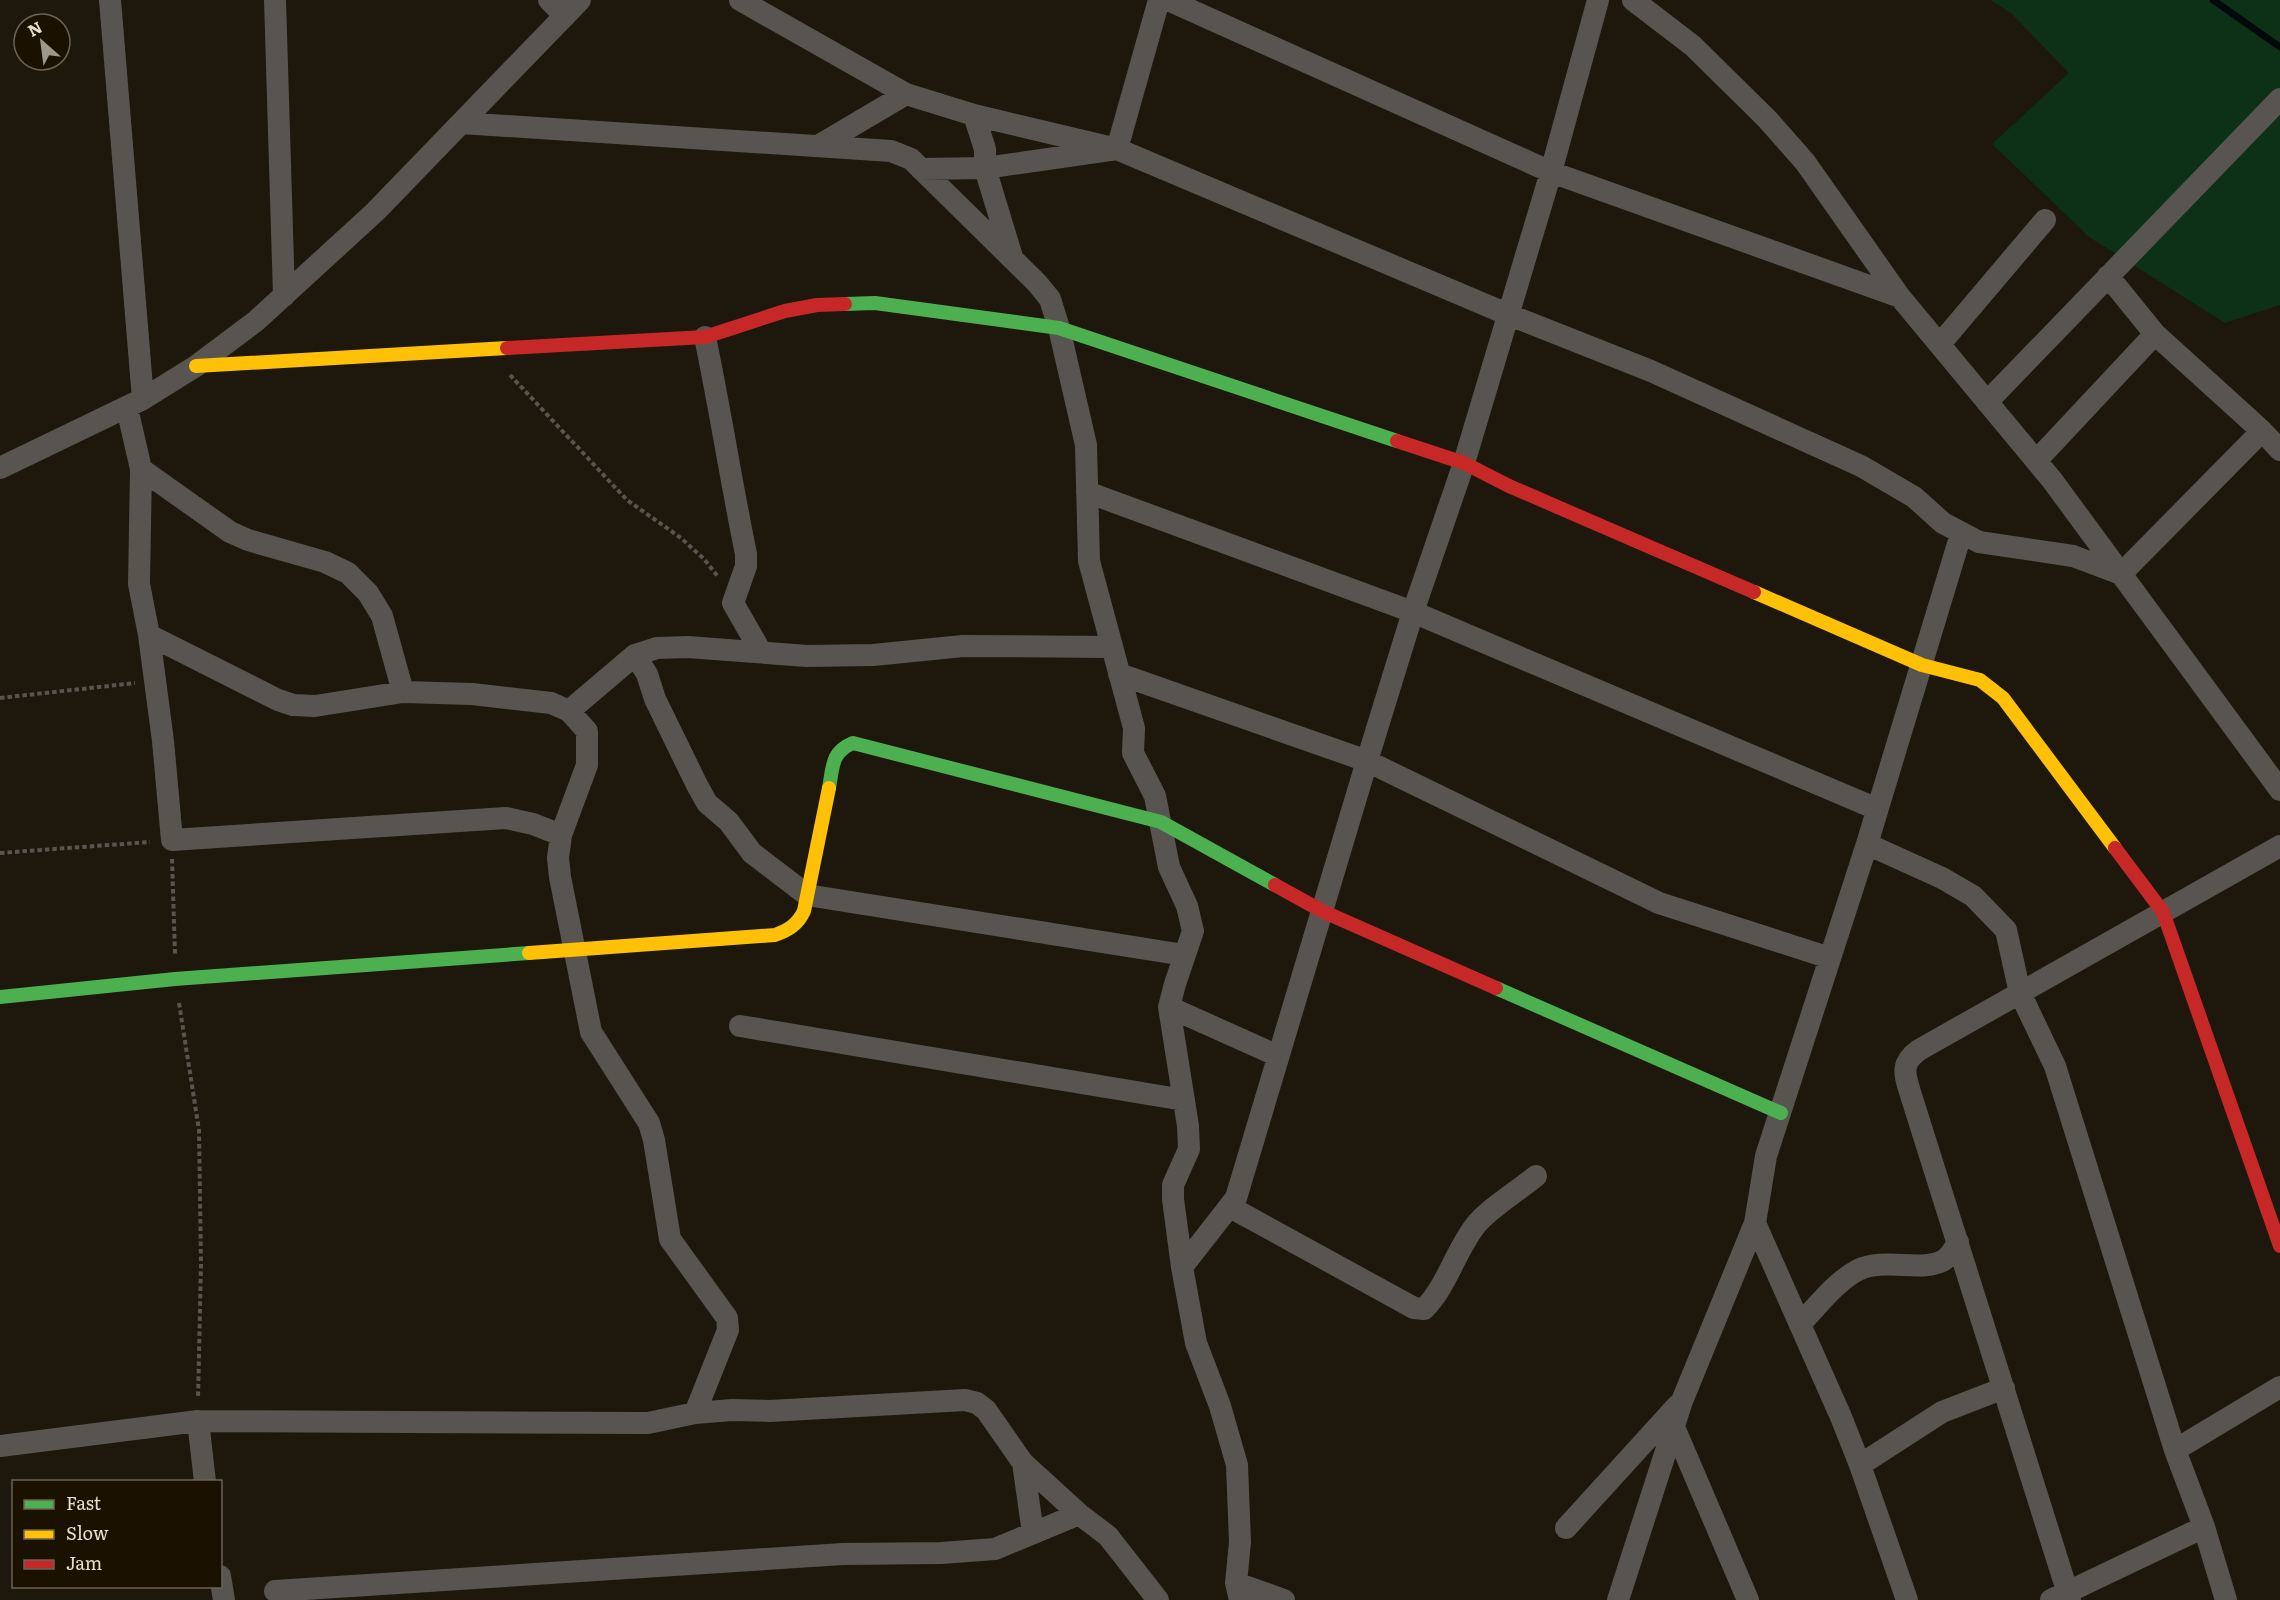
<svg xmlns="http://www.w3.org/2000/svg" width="2280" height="1600" font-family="Literata,serif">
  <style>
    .green { fill: #0d3116 }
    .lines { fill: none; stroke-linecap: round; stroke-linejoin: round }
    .stream { stroke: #03080b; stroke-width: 7 }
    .path { stroke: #58554f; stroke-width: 4; stroke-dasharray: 4.5 3; stroke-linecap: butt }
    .street { stroke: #585450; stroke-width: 22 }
    .fast { stroke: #4caf50; stroke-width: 14 }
    .slow { stroke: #ffc107; stroke-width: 14 }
    .jam { stroke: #c62828; stroke-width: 14 }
  </style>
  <rect width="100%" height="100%" fill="#1d170c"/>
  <!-- green -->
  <path class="green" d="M 1990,0 L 2280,0 L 2280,305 L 2225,323 L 2089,237 L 1992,144 L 2069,73 L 2011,13 Z"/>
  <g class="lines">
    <!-- stream -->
    <path class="stream" d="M 2213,0 L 2280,47"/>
    <!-- path -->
    <path class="path" d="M 510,375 L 627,500 L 681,538 L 704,559 L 719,578
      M 0,698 L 135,683
      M 0,853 L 150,842
      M 172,859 L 175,954
      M 179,1003 L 199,1130 L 201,1264 L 198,1399"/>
    <!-- street -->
    <path class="street" d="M 110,0 L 143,399
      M 275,0 L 284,296
      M 549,0 L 565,16
      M 740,0 L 906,94 L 974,115 L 1117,149 L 1507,314 L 1651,371 L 1861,466 L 1914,497 L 1943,523 L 1979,542 L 2073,556 L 2121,574 L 2262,431
      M 1168,0 L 1551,172 L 1900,297
      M 1633,0 L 1693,46 L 1767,119 L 1805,162 L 1900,297 L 2052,480 L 2280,790
      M 974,115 L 985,149 L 985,168 L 1012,257
      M 461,123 L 891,151 L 911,159 L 1037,283 L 1050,299 L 1059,328 L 1086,445 L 1089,561 L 1134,728 L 1133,753 L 1155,796 L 1169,867 L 1187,906 L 1193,931 L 1175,984 L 1169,1007 L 1188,1126 L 1189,1149 L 1173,1185 L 1173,1199 L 1182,1267 L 1196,1343 L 1220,1406 L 1237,1465 L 1240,1542 L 1236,1583 L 1240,1600
      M 818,146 L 906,94
      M 921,169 L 985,168 L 1117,149 L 1159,0
      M 2108,276 L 2155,334 L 2262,431 L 2280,450
      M 705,337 C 720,409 731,481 746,554 L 746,566 L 733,603 L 761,652
      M 1940,344 L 2045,220
      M 1987,402 L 2280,99
      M 127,408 L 141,469 L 139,584 L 149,635 L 163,741 L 172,840 L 506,818 L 533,824 L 561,835
      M 2036,461 L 2155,334
      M 0,468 L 143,399 L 196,366 L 256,321 L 376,211 L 580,0
      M 141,469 L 230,532 L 248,540 L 325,562 L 348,573 L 368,593 L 382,616 L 403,692
      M 1087,492 L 1413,612 L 1877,809
      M 149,635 L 278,700 L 293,705 L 315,706 L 403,692 L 472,694 L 551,703 L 569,711 L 587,731 L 587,765 L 561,835 L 558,858 L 560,877 L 591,1032 L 649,1123 L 654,1140 L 670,1239 L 727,1318 L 728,1330 L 695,1413
      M 635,655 L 647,674 L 655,699 L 697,785 L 707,803 L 729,822 L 752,853 L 807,895 L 1184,955
      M 1119,674 L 1367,761 L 1659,903 L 1830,958
      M 569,711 L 635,655 L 657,648 L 688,647 L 807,656 L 873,655 L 963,646 L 1112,647
      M 1867,844 L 1942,878 L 1973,896 L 2006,930 L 2020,993 L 2055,1066 L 2175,1450 L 2204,1527 L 2226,1600
      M 1169,1007 L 1278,1056
      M 740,1026 L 1184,1100
      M 1230,1207 L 1414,1308 L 1424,1309 C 1447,1286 1455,1252 1475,1226 C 1487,1210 1519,1190 1536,1176
      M 1755,1223 L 1841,1417 L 1860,1465 L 1907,1600
      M 1182,1267 L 1236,1198 L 1367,761 L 1413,612 L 1464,463 L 1551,172 L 1598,0
      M 1800,1324 C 1817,1307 1835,1282 1858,1270 C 1884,1257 1923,1273 1944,1260 C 1951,1256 1954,1249 1958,1242
      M 198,1421 L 205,1482
      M 1674,1427 L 1748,1600
      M 0,1446 L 198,1421 L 648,1423 L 695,1413 L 732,1410 L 770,1411 L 965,1400 L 977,1403 L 986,1410 L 1023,1463 L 1079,1514 L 1108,1536 L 1158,1600
      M 2175,1450 L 2280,1387
      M 1023,1463 L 1033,1533
      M 1860,1465 L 1942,1412 L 2004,1388
      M 1566,1528 L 1677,1406
      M 220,1576 L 224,1600
      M 1236,1583 L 1284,1600
      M 275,1591 L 843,1554 L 941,1553 L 995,1549 L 1079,1514
      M 1618,1600 L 1682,1401 L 1755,1223 L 1766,1156 L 1867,844 L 1961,534
      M 2051,1600 L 2204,1527
      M 2070,1600 L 1910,1092 C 1904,1072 1901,1063 1919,1050 L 2280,846"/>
    <!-- fast -->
    <path class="fast" d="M 845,304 L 875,303 L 1059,328 L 1397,441
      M 829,788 C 833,767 831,752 853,743 L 1161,822 L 1275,885
      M 1496,988 L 1781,1113
      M 0,997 L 175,979 L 529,953"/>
    <!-- slow -->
    <path class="slow" d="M 196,366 L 507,348
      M 1754,592 L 1922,665 L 1980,680 L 2003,698 L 2115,848
      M 529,953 L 775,935 C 789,930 798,924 804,911 L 829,788"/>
    <!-- jam -->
    <path class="jam" d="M 507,348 L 705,337 L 785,311 L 817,305 L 845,304
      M 1397,441 L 1464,463 L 1509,486 L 1754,592
      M 2115,848 L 2163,912 L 2280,1246
      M 1275,885 L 1322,911 L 1496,988"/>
  </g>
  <!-- legend -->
  <rect x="12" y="1480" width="210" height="108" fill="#1b1100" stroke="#6b6353" stroke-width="1.5"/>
  <rect x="24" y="1500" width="30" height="9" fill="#4caf50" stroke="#6b6353" stroke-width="1.5"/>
  <text x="66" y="1510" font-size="18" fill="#e4ddd0">Fast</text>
  <rect x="24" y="1530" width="30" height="9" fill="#ffc107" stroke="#6b6353" stroke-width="1.5"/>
  <text x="66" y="1540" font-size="18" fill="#e4ddd0">Slow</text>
  <rect x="24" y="1560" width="30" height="9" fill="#c62828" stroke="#6b6353" stroke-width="1.5"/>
  <text x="66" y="1570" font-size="18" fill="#e4ddd0">Jam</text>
  <!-- north arrow -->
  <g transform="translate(42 42) rotate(332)"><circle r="28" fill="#1b1100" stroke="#6b6353" stroke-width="1.5"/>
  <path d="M0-4.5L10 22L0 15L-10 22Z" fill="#9e988b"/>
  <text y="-9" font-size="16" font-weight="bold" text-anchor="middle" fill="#e4ddd0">N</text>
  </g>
</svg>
